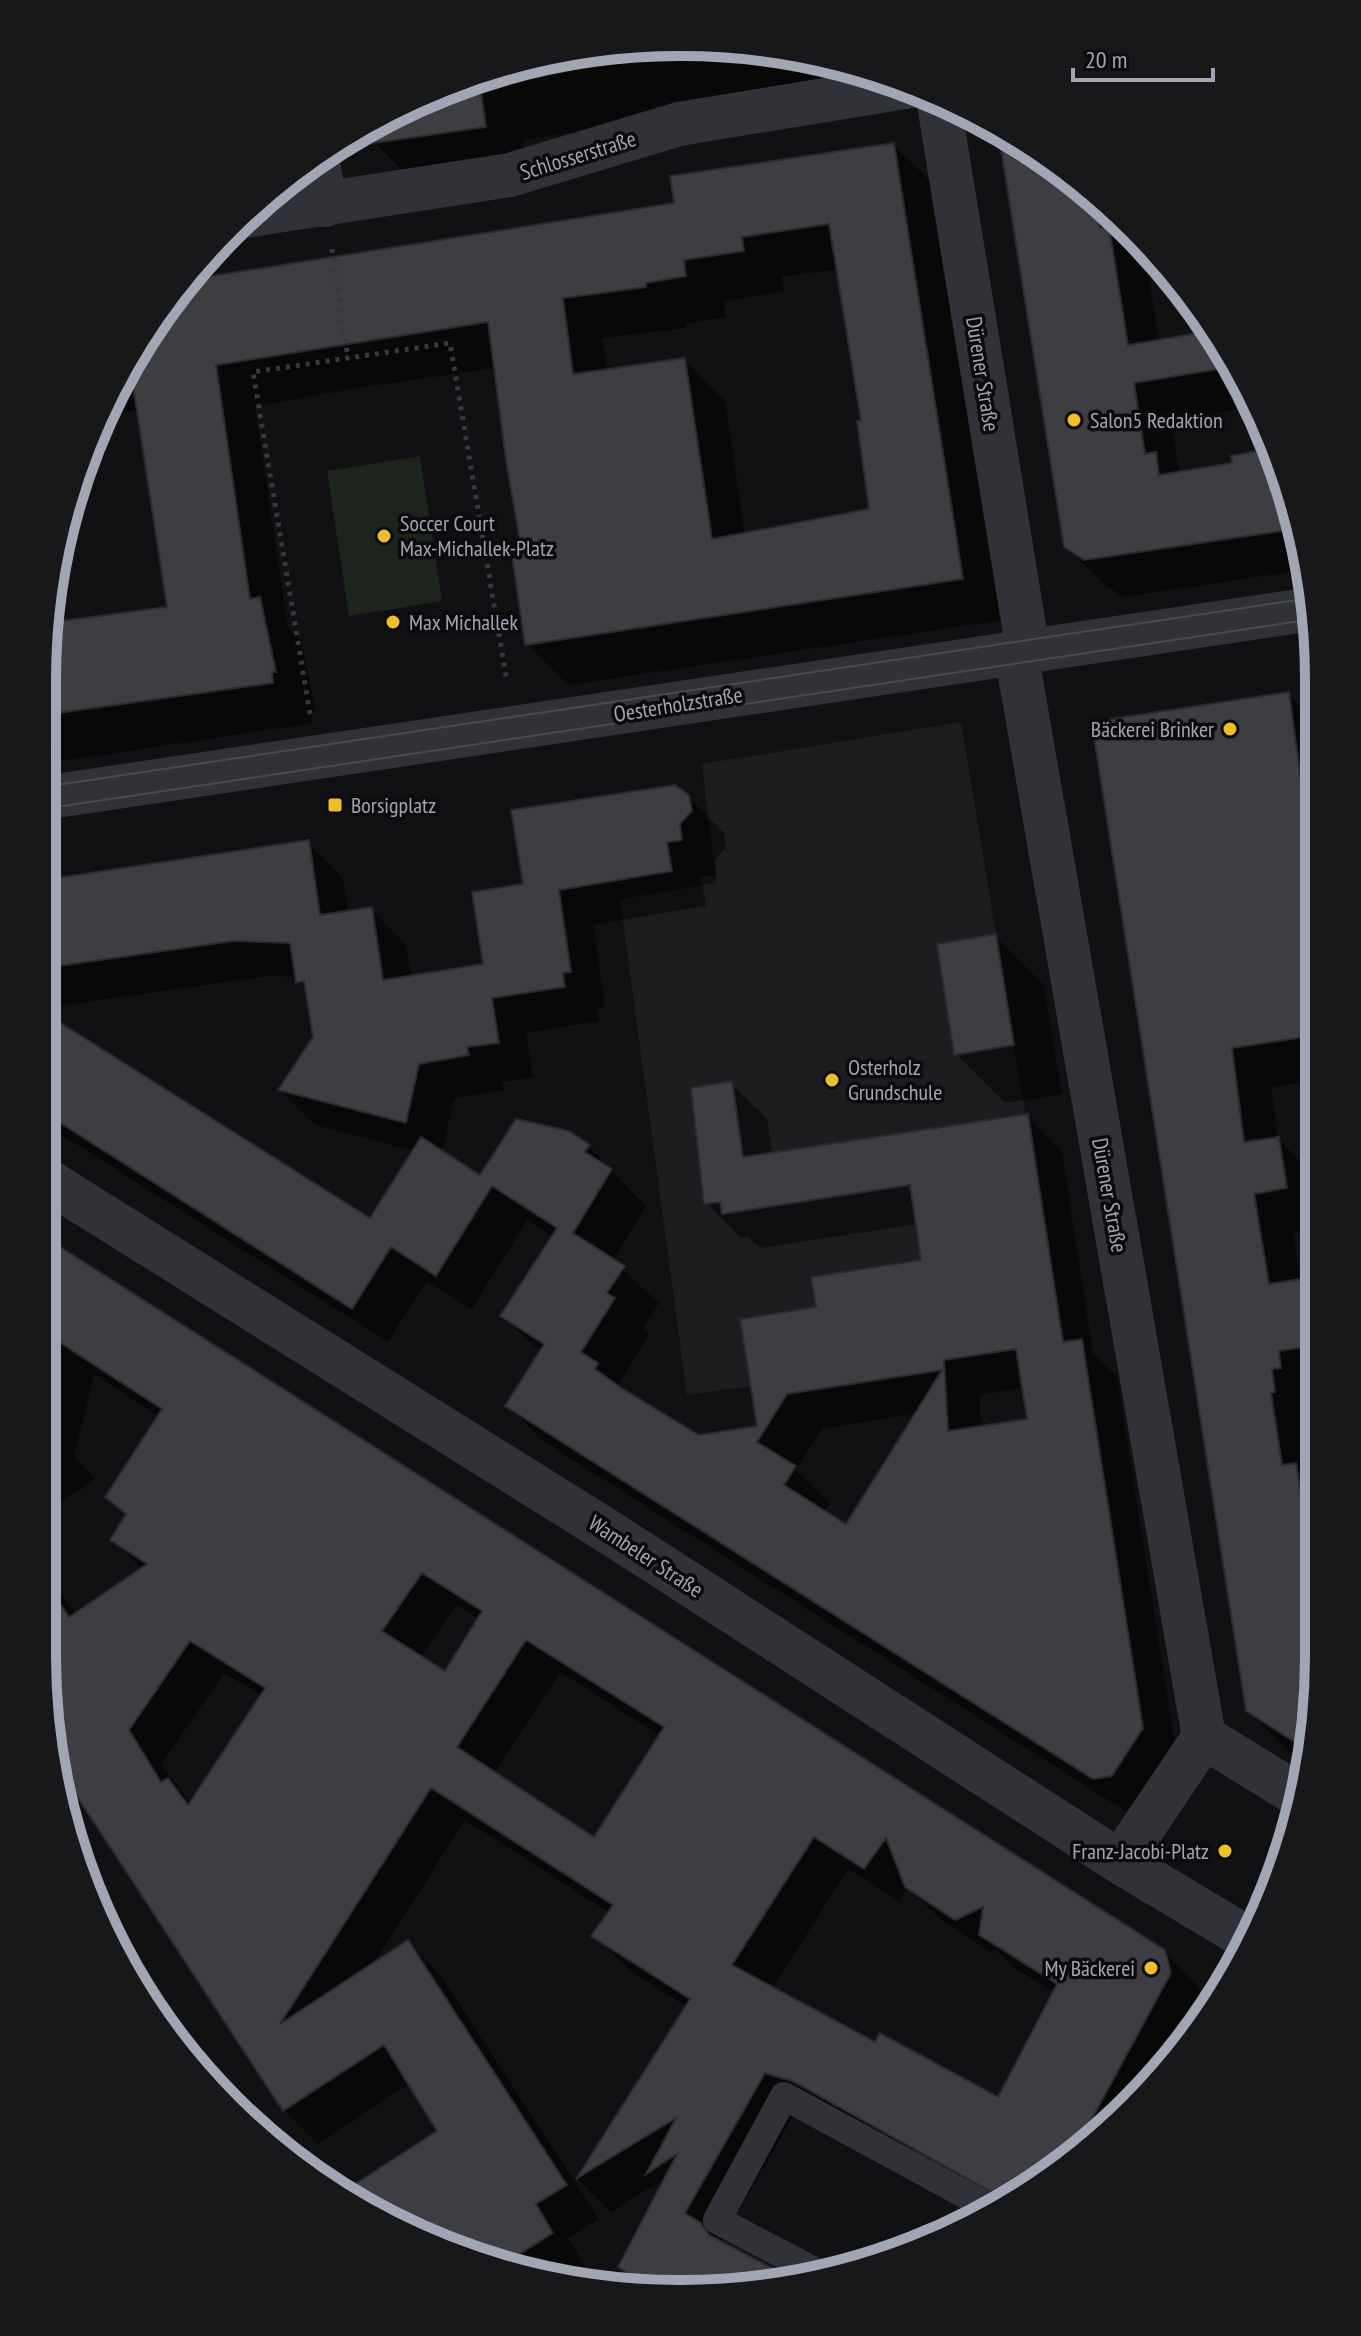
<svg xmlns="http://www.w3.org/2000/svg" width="1361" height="2336" font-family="'PT Sans Narrow',sans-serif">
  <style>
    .built { fill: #1d1c1f }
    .green { fill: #1d241e }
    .shadow { fill: #0007; fill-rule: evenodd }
    .building { fill: #3d3d42; stroke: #2b2a2e; stroke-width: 2; fill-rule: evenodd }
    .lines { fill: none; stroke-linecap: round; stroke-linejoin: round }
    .path { stroke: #38393e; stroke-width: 5; stroke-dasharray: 4 6; stroke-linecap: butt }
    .service { stroke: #313237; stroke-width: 28 }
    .minor { stroke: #313237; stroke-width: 44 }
    .tram { stroke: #484a50; stroke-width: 2 }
    .poi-dot { fill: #f0be2a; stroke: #0c0b0d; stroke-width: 3 }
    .labels { text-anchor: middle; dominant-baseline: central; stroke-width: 7; stroke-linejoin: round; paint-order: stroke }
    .street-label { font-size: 22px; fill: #a2a5b3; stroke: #0c0b0d }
    .poi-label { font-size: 22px; fill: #a2a5b3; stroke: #0c0b0d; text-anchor: start }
    .rim { fill: none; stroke: #a2a5b3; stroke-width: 10 }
  </style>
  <rect width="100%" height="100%" fill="#111012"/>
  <!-- built -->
  <path class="built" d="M 961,722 L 1063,1342 L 687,1395 L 620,899 L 716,883 L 702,764 Z"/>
  <!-- green -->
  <path class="green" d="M 420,456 L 442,601 L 349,616 L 327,471 Z"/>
  <!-- shadow -->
  <path class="shadow" d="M 680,42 L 805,54 L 901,83 L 523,140 L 527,168 L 416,184 L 374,142 L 371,125 L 436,91 L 555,54 Z
    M 1000,131 L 1035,149 L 1132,229 L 1144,245 L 1159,342 L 1211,332 L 1233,361 L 1254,407 L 1171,420 L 1179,474 L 1234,464 L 1274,450 L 1285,476 L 1304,570 L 1123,597 L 1104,584 L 1065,546 Z
    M 894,145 L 935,186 L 1003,620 L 568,685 L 527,644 L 524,549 L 496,368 L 364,387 L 255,406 L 288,628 L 301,640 L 316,712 L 312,713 L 313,723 L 43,764 L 46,625 L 169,608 L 138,410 L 106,414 L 149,326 L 676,205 ZM 838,269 L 863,423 L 871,511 L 745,535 L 725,401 L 684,360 L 607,371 L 602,338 L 686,328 L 686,323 L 726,317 L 724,301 L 784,291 L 782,277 Z
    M 1288,695 L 1318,724 L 1318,1080 L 1271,1087 L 1278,1139 L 1318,1179 L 1318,1229 L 1293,1234 L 1300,1280 L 1318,1297 L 1318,1698 L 1305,1761 L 1288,1751 L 1248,1710 L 1096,737 Z
    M 688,797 L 724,833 L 726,847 L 715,860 L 717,875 L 701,877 L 706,906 L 594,925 L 605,1007 L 597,1008 L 599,1021 L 526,1033 L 533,1078 L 502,1082 L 503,1090 L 454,1099 L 442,1152 L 481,1177 L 588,1146 L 646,1206 L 613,1261 L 659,1303 L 643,1328 L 649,1335 L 618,1385 L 699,1437 L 759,1427 L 819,1309 L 923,1262 L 918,1224 L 760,1248 L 748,1237 L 741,1238 L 706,1203 L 731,1084 L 767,1119 L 772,1154 L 1027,1116 L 1062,1152 L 1093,1353 L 1117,1377 L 1178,1764 L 1130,1814 L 543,1441 L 507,1405 L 541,1353 L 503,1316 L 553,1237 L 527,1220 L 472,1309 L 427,1281 L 388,1342 L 43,1123 L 43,1011 L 370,1221 L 415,1151 L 315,1125 L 280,1090 L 315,1037 L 308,993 L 297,977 L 269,976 L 43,1008 L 43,882 L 308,843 L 343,878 L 348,913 L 371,909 L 406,945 L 411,978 L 485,966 L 526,886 ZM 1024,1388 L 1030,1420 L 981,1428 L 979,1395 ZM 917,1414 L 847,1527 L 824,1512 L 830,1503 L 796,1470 L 823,1428 Z
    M 996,937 L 1044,985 L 1062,1094 L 1005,1103 L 956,1054 Z
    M 43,1238 L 1164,1951 L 1198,1986 L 1204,2008 L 1191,2032 L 1070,2162 L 995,2205 L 799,2106 L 720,2243 L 789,2277 L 722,2293 L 638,2284 L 620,2267 L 662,2187 L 658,2183 L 611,2212 L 578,2179 L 687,2007 L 628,1969 L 594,1935 L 610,1913 L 465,1820 L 372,1966 L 408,1942 L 441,1976 L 599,2219 L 568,2238 L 585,2267 L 569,2277 L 515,2272 L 368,2205 L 355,2186 L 440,2132 L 410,2083 L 318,2144 L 284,2110 L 42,1656 L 42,1568 L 76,1614 L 143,1570 L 112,1539 L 127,1516 L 108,1496 L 159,1417 L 94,1374 L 74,1457 L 96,1479 L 50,1509 L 42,1505 ZM 456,1605 L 479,1619 L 446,1674 L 420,1658 ZM 560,1672 L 661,1736 L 595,1839 L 494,1774 ZM 224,1673 L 262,1696 L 191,1804 L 161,1765 ZM 848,1869 L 899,1901 L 908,1887 L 941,1920 L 990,1952 L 996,1950 L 1015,1968 L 1055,1993 L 998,2100 L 876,2045 L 772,1989 Z"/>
  <!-- building -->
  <path class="building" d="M 479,78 L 486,127 L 340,148 L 338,143 L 436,91 Z
    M 998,130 L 1035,149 L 1095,199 L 1100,228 L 1109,226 L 1128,345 L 1210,331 L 1233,361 L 1236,366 L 1134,383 L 1145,454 L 1156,452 L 1159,475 L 1232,463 L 1231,456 L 1273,448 L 1285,476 L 1296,529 L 1084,560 L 1064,547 Z
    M 894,143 L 963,579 L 525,645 L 511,549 L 521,547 L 506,460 L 488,322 L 216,365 L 250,599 L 260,597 L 276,672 L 272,672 L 273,683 L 43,715 L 46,623 L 167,607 L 130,366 L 149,326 L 187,280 L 674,203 L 670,176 ZM 829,224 L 861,421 L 857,421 L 869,509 L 712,539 L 685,358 L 573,374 L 563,298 L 646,287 L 646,283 L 686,276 L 684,260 L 744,251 L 742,237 Z
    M 1289,692 L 1318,906 L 1318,1035 L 1232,1048 L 1244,1142 L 1279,1137 L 1283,1163 L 1287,1188 L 1254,1194 L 1269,1284 L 1302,1279 L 1307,1306 L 1318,1305 L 1318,1345 L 1279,1351 L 1281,1368 L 1272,1369 L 1275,1392 L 1271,1393 L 1282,1465 L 1296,1463 L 1318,1599 L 1318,1698 L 1307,1750 L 1246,1711 L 1094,737 L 1105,720 Z
    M 675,785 L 689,795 L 692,811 L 680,824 L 682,840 L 667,842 L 672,871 L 559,890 L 571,972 L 563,973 L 565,987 L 492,998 L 499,1043 L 467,1047 L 469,1055 L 419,1064 L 406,1123 L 278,1090 L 313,1037 L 304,981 L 296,983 L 290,943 L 233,941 L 43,968 L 43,880 L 309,840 L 320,915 L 372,907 L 383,980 L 483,964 L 472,892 L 523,884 L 511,810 Z
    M 996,934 L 1014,1045 L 954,1055 L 937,944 Z
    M 43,1012 L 370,1218 L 421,1137 L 480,1175 L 516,1119 L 569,1131 L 590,1145 L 585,1152 L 612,1169 L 573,1233 L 625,1266 L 607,1293 L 615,1298 L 581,1352 L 598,1363 L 595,1369 L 623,1389 L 699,1435 L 757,1426 L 740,1319 L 816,1307 L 811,1277 L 921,1260 L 910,1185 L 722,1214 L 720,1202 L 704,1204 L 691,1088 L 732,1081 L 743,1157 L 1028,1114 L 1063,1342 L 1082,1339 L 1143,1728 L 1112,1776 L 1093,1779 L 505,1406 L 544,1344 L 500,1316 L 557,1228 L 492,1186 L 436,1276 L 391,1247 L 352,1309 L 43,1112 ZM 1016,1349 L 1027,1419 L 948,1431 L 944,1360 ZM 942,1370 L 846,1524 L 784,1485 L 796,1466 L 757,1442 L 787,1394 Z
    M 43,1236 L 1165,1950 L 1171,1973 L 1068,2163 L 1004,2199 L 792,2081 L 765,2073 L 685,2213 L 701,2223 L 709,2235 L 789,2277 L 722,2293 L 650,2286 L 618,2267 L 677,2154 L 646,2174 L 676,2118 L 576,2179 L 690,1999 L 591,1936 L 613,1905 L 431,1788 L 280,2024 L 408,1940 L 567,2185 L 536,2204 L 553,2233 L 501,2266 L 341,2193 L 437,2131 L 384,2045 L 283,2111 L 61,1772 L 42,1656 L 42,1577 L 69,1617 L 147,1564 L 110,1540 L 126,1514 L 105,1497 L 162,1409 L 42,1331 ZM 422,1573 L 482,1611 L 445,1671 L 382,1631 ZM 526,1640 L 664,1727 L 594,1837 L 457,1747 ZM 190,1641 L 265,1688 L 188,1805 L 168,1778 L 161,1782 L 129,1730 ZM 814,1837 L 864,1869 L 886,1838 L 905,1887 L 955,1920 L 983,1907 L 979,1935 L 1057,1984 L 998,2097 L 880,2033 L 875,2042 L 732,1965 Z"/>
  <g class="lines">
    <!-- path -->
    <path class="path" d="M 332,249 L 348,359
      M 310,714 L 253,372 L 450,343 L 507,682"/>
    <!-- service -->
    <path class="service" d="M 814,2271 L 717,2220 L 784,2096 L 990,2208"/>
    <!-- minor -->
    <path class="minor" d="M 938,98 L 1028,651
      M 317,156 L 325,205
      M 244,216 L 510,175 L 679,124 L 911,86
      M 1016,652 L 1204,1737 L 1120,1862
      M 43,798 L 1312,609
      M 43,1178 L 612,1534 L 1120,1862 L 1247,1938
      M 1204,1737 L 1298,1795"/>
    <!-- tram -->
    <path class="tram" d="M 43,787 L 1310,598
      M 43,809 L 1314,619"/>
  </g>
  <!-- markers -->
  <g class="poi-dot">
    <circle cx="1074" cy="420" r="8"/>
    <circle cx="384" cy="536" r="8"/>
    <circle cx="393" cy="622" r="8"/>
    <circle cx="1230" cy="729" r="8"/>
    <rect x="327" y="797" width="16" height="16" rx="4"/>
    <circle cx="832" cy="1080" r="8"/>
    <circle cx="1225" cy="1851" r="8"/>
    <circle cx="1151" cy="1968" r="8"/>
  </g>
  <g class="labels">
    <!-- street labels -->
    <g class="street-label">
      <text transform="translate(578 155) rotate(-17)">Schlosserstraße</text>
      <text transform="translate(983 374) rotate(81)">Dürener Straße</text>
      <text transform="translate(678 704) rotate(-9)">Oesterholzstraße</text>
      <text transform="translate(1110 1195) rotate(80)">Dürener Straße</text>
      <text transform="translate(646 1556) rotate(33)">Wambeler Straße</text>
    </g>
    <!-- poi labels -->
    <g class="poi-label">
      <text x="1090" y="420">Salon5 Redaktion</text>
      <text x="400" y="523">Soccer Court<tspan x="400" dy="25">Max-Michallek-Platz</tspan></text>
      <text x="409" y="622">Max Michallek</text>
      <text x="1214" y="729" text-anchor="end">Bäckerei Brinker</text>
      <text x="351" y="805">Borsigplatz</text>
      <text x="848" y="1067">Osterholz<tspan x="848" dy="25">Grundschule</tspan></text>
      <text x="1209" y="1851" text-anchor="end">Franz-Jacobi-Platz</text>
      <text x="1135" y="1968" text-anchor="end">My Bäckerei</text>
    </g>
  </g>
  <!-- crop -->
  <path d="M0 0H1361V2336H0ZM680 56H681A624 624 0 0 1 1305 680V1656A624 624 0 0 1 681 2280H680A624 624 0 0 1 56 1656V680A624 624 0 0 1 680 56Z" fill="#18171a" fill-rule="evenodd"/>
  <path class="rim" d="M680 56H681A624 624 0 0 1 1305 680V1656A624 624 0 0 1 681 2280H680A624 624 0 0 1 56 1656V680A624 624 0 0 1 680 56Z"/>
  <!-- scale -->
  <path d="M1073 68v12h140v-12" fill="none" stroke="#a2a5b3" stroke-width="4"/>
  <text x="1085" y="68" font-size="24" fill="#a2a5b3" stroke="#0c0b0d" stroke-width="6" paint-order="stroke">20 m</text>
</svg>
